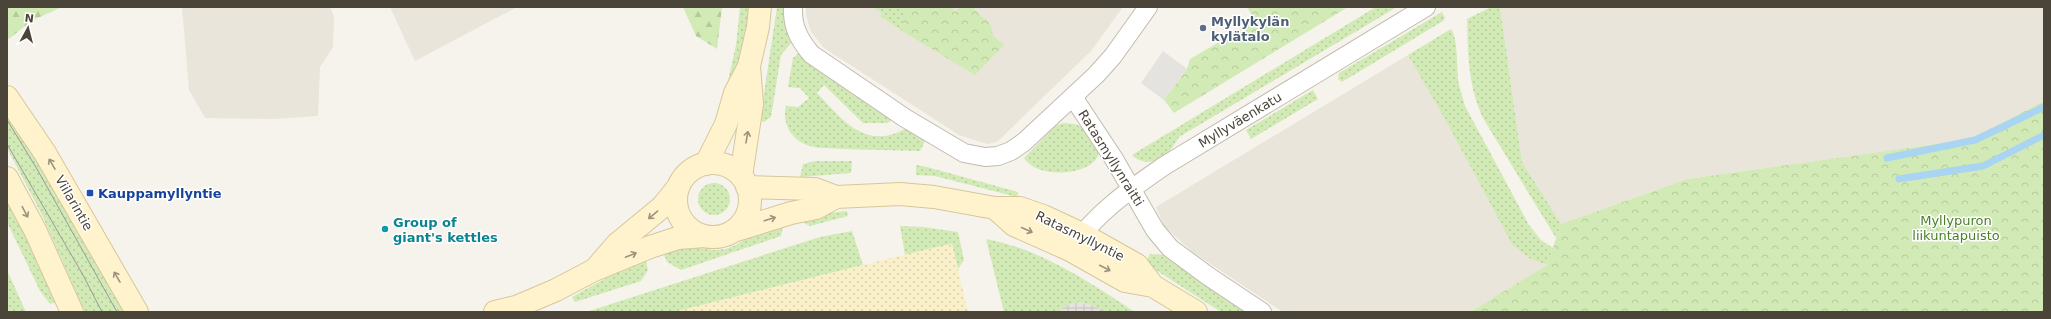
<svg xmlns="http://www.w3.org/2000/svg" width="2051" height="319" font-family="'DejaVu Sans',sans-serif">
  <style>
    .residential { fill: #eae5da }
    .industrial { fill: url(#industrial-grid) }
    .grass { fill: url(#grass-dots) }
    .forest { fill: url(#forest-firs) }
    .sand { fill: url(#sand-dots) }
    .park { fill: url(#park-crowns) }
    .parking { fill: #e5e3e0 }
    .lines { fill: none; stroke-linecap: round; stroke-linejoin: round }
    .stream { stroke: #a9d4f2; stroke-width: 7 }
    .street-casing { stroke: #c2bbae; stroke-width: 20 }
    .secondary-casing { stroke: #d6c79b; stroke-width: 24 }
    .street { stroke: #fff; stroke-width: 18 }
    .secondary { stroke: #fff3cd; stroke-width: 22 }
    .tram { stroke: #9a9a9a; stroke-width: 1 }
    .oneway { stroke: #9c937c }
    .service-dot { fill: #5c6f8a; stroke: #fff; stroke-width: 1.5 }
    .transit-dot { fill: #1a4fb4; stroke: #fff; stroke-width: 1.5 }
    .culture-dot { fill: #0f9aa8; stroke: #fff; stroke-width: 1.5 }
    .labels { text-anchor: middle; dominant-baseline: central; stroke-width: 3; stroke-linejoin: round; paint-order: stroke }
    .service-label { font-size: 13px; font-weight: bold; fill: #4e5e75; stroke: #fff; text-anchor: start }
    .street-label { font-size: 13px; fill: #4b4439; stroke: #fff }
    .transit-label { font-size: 13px; font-weight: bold; fill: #164399; stroke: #fff; text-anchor: start }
    .park-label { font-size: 13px; fill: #4a7f2a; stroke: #fff }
    .culture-label { font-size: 13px; font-weight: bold; fill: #0d838f; stroke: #fff; text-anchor: start }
  </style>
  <defs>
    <pattern id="industrial-grid" width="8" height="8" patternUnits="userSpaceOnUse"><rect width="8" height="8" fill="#e6e2dd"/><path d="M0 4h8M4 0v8" fill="none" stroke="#c7c3be"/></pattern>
    <pattern id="grass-dots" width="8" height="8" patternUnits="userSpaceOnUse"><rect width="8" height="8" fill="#d2eab5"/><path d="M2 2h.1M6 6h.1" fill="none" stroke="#b6ca9c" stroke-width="1.8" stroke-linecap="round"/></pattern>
    <pattern id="forest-firs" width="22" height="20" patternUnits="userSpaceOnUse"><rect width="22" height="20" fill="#d2eab5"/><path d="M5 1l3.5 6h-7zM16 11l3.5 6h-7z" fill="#b6ca9c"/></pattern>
    <pattern id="sand-dots" width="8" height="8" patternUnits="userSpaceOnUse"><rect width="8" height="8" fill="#f9efc9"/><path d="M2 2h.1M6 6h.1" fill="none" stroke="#d7cead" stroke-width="1.8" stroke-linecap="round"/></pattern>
    <pattern id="park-crowns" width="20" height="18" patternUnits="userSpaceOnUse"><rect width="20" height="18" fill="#d2eab5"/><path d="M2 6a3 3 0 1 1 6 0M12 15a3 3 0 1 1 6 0" fill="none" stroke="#b6ca9c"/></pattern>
  </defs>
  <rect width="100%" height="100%" fill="#f6f3ec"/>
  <!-- residential -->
  <path class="residential" d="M 182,7 L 330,7 L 334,16 L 333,47 L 320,67 L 318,116 L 273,119 L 205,118 L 189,90 Z
    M 390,7 L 517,7 L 415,61 Z
    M 806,7 L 1123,7 L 1091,51 L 997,142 L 987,144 L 959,135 L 824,48 L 811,32 L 806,15 Z
    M 1500,7 L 2044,7 L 2044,101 L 1971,139 L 1687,179 L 1561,224 L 1522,162 Z
    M 1408,55 L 1529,258 L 1547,265 L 1470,312 L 1283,312 L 1194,253 L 1164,226 L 1156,207 Z"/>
  <!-- industrial -->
  <path class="industrial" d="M 1077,302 L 1095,306 L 1104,312 L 1059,312 L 1063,307 Z"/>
  <!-- grass -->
  <path class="grass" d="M 740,7 L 751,7 L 746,41 L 730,92 L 726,90 L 736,45 Z
    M 777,7 L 787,7 L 786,21 L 792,42 L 781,55 L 771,117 L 764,122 L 760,120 Z
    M 872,7 L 904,7 L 902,31 L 880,16 L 882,13 Z
    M 1376,7 L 1397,7 L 1179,137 C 1175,143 1171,150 1166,155 C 1156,164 1140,164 1132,155 Z
    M 1491,7 L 1500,7 L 1522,162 L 1561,224 L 1556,238 L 1483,118 C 1468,86 1468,54 1467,19 Z
    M 1442,12 L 1445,18 L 1443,21 L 1342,82 L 1338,79 L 1339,73 Z
    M 1451,29 C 1459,42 1456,69 1459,85 C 1461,92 1463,99 1465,106 L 1529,225 L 1541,240 L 1553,248 L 1547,265 L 1529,258 L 1512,244 L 1445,119 L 1408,55 Z
    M 799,53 L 829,76 L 829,78 L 892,119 L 888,123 L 863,123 L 824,85 L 817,93 C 842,119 865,151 905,129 L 925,141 L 920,151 C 895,150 869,150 843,149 C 832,148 817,149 807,145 C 790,139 782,122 786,106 L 798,107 L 809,98 L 800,88 L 788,87 L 793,58 Z
    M 1313,90 L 1318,99 L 1251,139 L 1246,130 Z
    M 7,106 L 128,312 L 85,312 L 42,215 L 7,148 Z
    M 1063,123 C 1076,123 1085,126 1092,137 C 1094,140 1097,144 1098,148 C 1105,173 1039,183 1024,158 L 1055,126 Z
    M 816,161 L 852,161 L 851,173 L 800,177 L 803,164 Z
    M 916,165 L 927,167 L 1018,192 L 1017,197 L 935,176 L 916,175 Z
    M698 199a16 16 0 1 1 32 0a16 16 0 1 1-32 0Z
    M 7,199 L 34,252 L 55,302 L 50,304 L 40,291 L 7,222 Z
    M 847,211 L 848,216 L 810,226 L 802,222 L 801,216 Z
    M 784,220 L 781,236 L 681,270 L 667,262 L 662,249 L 692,247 L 715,250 L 726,249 L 736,245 L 757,231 Z
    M 900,226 L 923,227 L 958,232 L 964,260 L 958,269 L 952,244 L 905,255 Z
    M 852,231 L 863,265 L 674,312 L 586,312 L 820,237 Z
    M 986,239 C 1041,249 1089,282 1135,312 L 1104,312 L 1095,306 L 1077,302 L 1063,307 L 1059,312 L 1004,312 Z
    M 1150,254 L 1166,255 L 1176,264 L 1248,312 L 1221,312 L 1145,263 Z
    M 645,256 L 648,270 L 641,281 L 575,302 L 572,297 Z
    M 7,270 L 26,312 L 7,312 Z"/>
  <!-- forest -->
  <path class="forest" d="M 7,7 L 62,7 L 31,21 L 9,39 L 7,36 Z
    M 683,7 L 722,7 L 717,49 L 696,36 Z"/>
  <!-- sand -->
  <path class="sand" d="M 952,244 L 968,312 L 674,312 L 932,248 Z"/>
  <!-- park -->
  <path class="park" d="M 904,7 L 951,7 L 956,12 L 959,7 L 972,7 L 991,25 C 992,37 995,39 1005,44 L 975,75 L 902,31 Z
    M 1247,7 L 1348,7 L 1174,113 L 1164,100 L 1187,69 L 1190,59 L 1255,21 Z
    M 2044,101 L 2044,312 L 1470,312 L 1547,265 L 1561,224 L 1687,179 L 1971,139 Z"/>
  <!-- parking -->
  <path class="parking" d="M 1163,51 L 1187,69 L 1164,100 L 1141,83 Z"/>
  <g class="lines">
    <!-- stream -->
    <path class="stream" d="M 1887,158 L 1975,140 L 2044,107
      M 1899,179 L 1983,166 L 2044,135"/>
    <defs>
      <path id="street" d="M 793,7 C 792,27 799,39 811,54 L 905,118 L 964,153 L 985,157 L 998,156 L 1011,151 L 1024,142 L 1096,75 L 1113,56 L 1148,7
        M 1073,97 L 1114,159 L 1155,230 L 1170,248 L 1208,276 L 1262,312
        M 1074,245 C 1098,211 1131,189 1164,166 L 1426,7"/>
      <path id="secondary" d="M 7,97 L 45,153 L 137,312
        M676 200a37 37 0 1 1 74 0a37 37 0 1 1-74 0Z
        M 706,164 L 726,124 L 735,93 L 749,66 L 758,27 L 760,7
        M 741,176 L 752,104 L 749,66
        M 7,178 L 35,230 L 72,312
        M 747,187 L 815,189 L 836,197
        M 995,208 L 1014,225 L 1070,250 L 1125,281 L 1153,286 L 1196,312
        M 733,231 L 791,213 L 816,208 L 836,197 L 900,194 L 934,197 L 995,208 L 1020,208 L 1043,216 L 1082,234 L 1137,265 L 1153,286
        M 598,266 L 617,244 L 662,207 L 679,186
        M 495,312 L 516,307 L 556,290 L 594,270 L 650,247 L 678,238 L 705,236"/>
    </defs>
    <!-- street casing -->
    <use href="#street" class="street-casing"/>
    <!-- secondary casing -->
    <use href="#secondary" class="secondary-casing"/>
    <!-- street -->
    <use href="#street" class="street"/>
    <!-- secondary -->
    <use href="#secondary" class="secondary"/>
    <!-- tram -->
    <path class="tram" d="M 7,120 L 37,169 L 117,312
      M 7,144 L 83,275 L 102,312"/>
  </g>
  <!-- one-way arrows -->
  <defs><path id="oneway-shaft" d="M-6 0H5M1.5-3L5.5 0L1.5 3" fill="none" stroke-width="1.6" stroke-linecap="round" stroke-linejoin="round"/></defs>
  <g class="oneway">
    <use href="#oneway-shaft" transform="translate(747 137) rotate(-80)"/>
    <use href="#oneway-shaft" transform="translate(52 164) rotate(-120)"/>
    <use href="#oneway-shaft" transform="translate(25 212) rotate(62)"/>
    <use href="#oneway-shaft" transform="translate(653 215) rotate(140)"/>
    <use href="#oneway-shaft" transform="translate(770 219) rotate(-17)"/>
    <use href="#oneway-shaft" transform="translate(1027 230) rotate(24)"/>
    <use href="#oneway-shaft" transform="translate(631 255) rotate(-22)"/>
    <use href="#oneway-shaft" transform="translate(1105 268) rotate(27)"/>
    <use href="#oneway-shaft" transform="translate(117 277) rotate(-120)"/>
  </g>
  <!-- markers -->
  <circle class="service-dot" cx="1203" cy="28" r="4"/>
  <rect class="transit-dot" x="86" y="189" width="8" height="8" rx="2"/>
  <circle class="culture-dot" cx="385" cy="229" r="4"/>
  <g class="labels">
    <!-- service labels -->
    <g class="service-label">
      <text x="1211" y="21">Myllykylän<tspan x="1211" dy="15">kylätalo</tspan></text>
    </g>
    <!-- street labels -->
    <g class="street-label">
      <text transform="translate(1240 120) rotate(-31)">Myllyväenkatu</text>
      <text transform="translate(1111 158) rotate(58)">Ratasmyllynraitti</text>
      <text transform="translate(74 203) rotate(60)">Viilarintie</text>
      <text transform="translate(1080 236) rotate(26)">Ratasmyllyntie</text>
    </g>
    <!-- transit labels -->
    <g class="transit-label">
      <text x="98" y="193">Kauppamyllyntie</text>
    </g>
    <!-- park labels -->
    <g class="park-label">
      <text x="1956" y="220">Myllypuron<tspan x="1956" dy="15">liikuntapuisto</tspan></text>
    </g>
    <!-- culture labels -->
    <g class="culture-label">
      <text x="393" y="222">Group of<tspan x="393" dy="15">giant's kettles</tspan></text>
    </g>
  </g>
  <!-- border -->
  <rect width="2051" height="319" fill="none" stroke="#4b4439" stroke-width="16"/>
  <!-- north arrow -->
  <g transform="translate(28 28) rotate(7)" stroke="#ffffff" stroke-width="3" paint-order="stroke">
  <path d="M0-3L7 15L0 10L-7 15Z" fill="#4b4439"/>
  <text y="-6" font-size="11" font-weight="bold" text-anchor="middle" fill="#4b4439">N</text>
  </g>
</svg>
